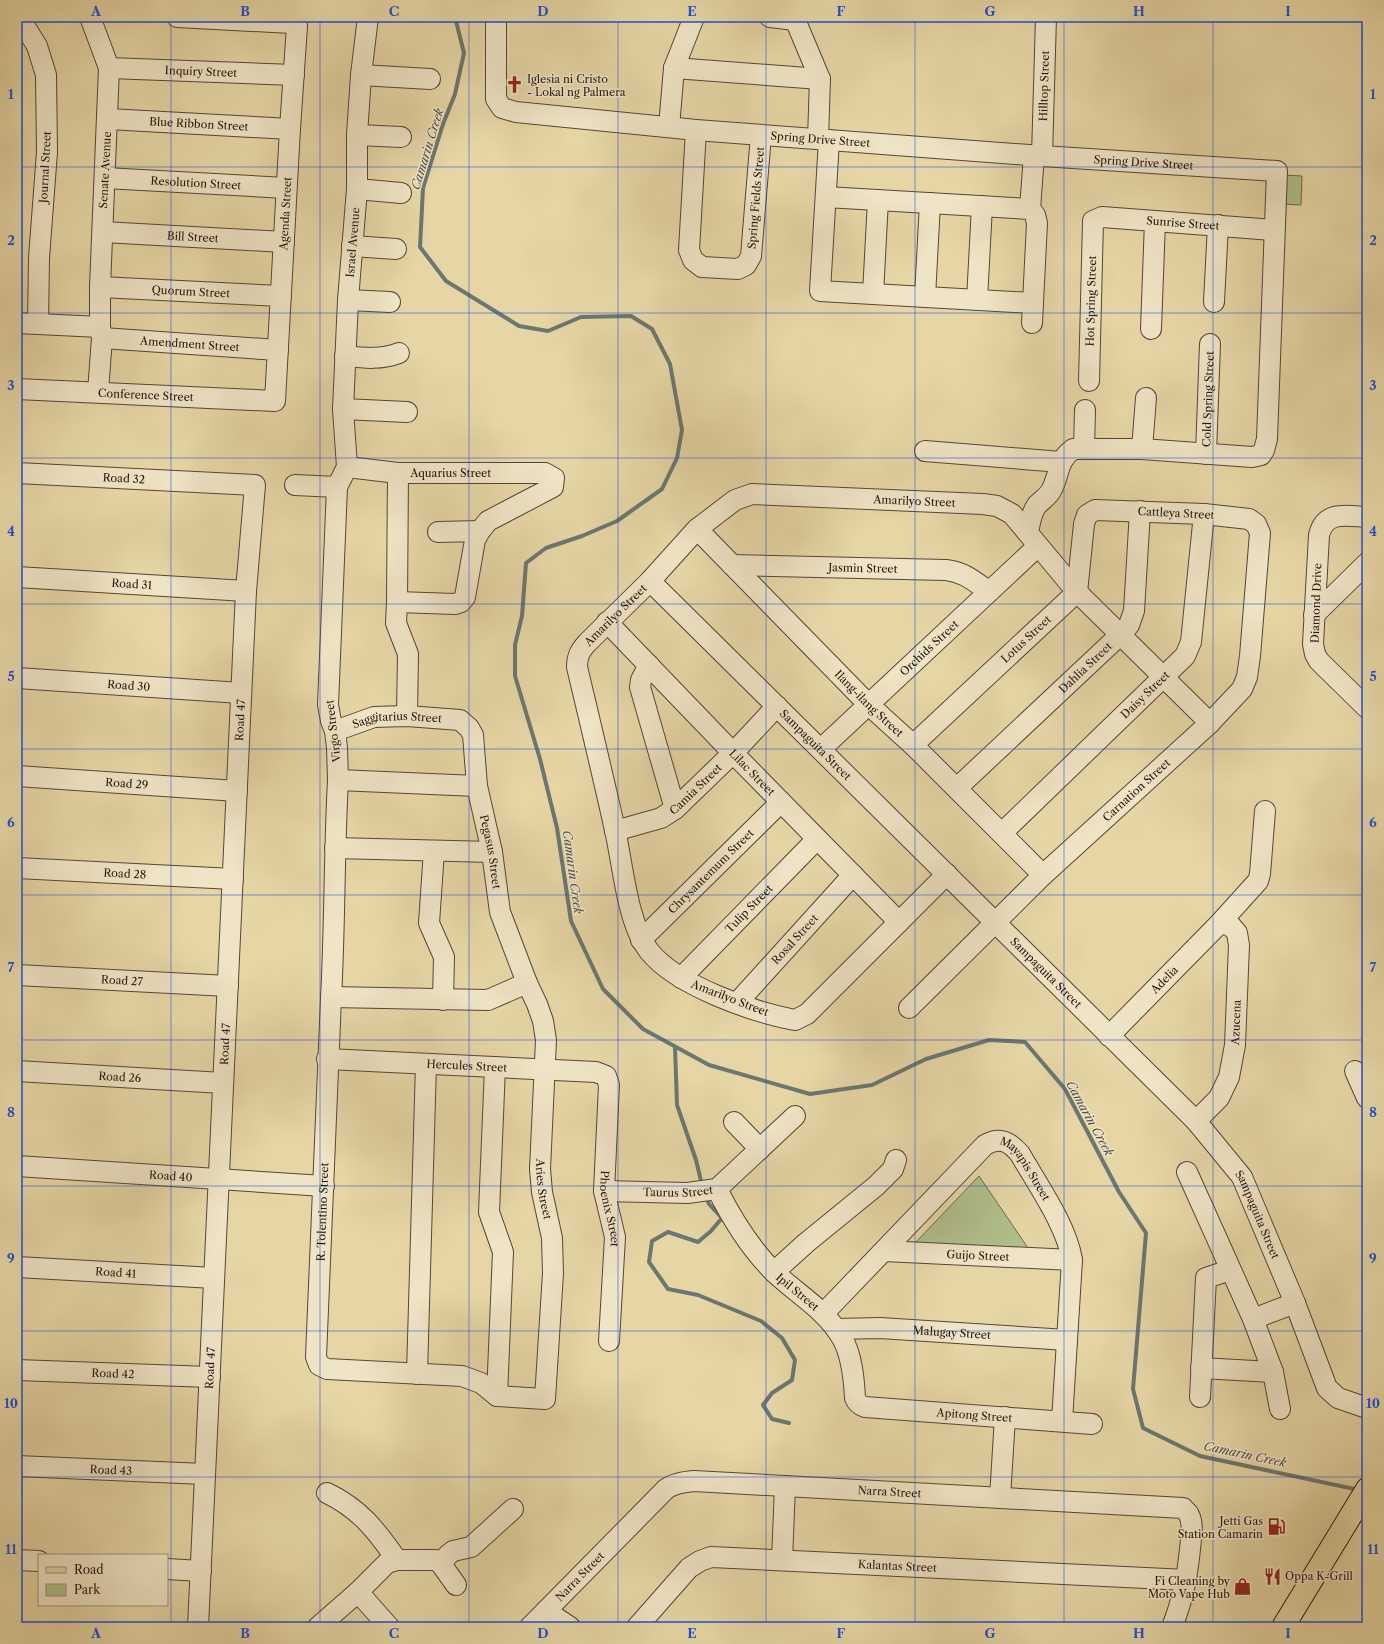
<svg xmlns="http://www.w3.org/2000/svg" width="1384" height="1644" font-family="'Libre Caslon Text',serif">
  <style>
    .green { fill: #b0bf8b; stroke: #6a6a4e }
    .lines { fill: none; stroke-linecap: round; stroke-linejoin: round }
    .stream { stroke: #6b7770; stroke-width: 4 }
    .minor-casing { stroke: #554636; stroke-width: 22 }
    .major-casing { stroke: #251610; stroke-width: 24 }
    .minor { stroke: #efe4c5; stroke-width: 20 }
    .major { stroke: #e6d6a6; stroke-width: 22 }
    .grid { fill: none; stroke: #1d4ed8; stroke-width: 1; stroke-opacity: 0.55 }
    .labels { text-anchor: middle; dominant-baseline: central; stroke-width: 3; stroke-linejoin: round; paint-order: stroke }
    .street-label { font-size: 11px; fill: #251610; stroke: #efe4c5 }
    .poi-label { font-size: 11px; fill: #251610; stroke: #efe4c5; text-anchor: start }
    .water-label { font-size: 12px; font-style: italic; fill: #4e4e48; stroke: #efe4c5 }
    .neatline { fill: none; stroke: #1d4ed8; stroke-width: 1.5 }
    .grid-label { font-size: 13px; text-anchor: middle; font-weight: bold; fill: #1d4ed8 }
  </style>
  <rect width="100%" height="100%" fill="#e6d6a6"/>
  <filter id="stains"><feTurbulence type="fractalNoise" baseFrequency=".005" numOctaves="4"/><feColorMatrix values="0 0 0 0 .2 0 0 0 0 .09 0 0 0 0 .02 0 0 0 .5 -.17"/></filter>
  <radialGradient id="worn" r=".72"><stop offset=".6" stop-color="#630" stop-opacity="0"/><stop offset="1" stop-color="#630" stop-opacity=".3"/></radialGradient>
  <!-- green -->
  <path class="green" d="M 1282,175 L 1302,176 L 1301,205 L 1280,204 Z
    M 979,1176 L 1028,1248 L 915,1243 Z"/>
  <g class="lines">
    <!-- stream -->
    <path class="stream" d="M 455,17 L 464,53 L 455,94 L 443,124 L 423,188 L 420,247 L 446,281 L 519,326 L 548,331 L 581,317 L 631,316 L 652,329 L 670,364 L 682,430 L 677,458 L 662,489 L 617,521 L 582,536 L 546,548 L 526,563 L 522,616 L 515,645 L 515,676 L 540,759 L 557,828 L 571,921 L 603,989 L 643,1029 L 709,1065 L 810,1094 L 872,1085 L 926,1059 L 989,1040 L 1025,1042 L 1065,1089 L 1119,1192 L 1146,1233 L 1133,1389 L 1143,1428 L 1200,1456 L 1359,1490
      M 675,1047 L 677,1105 L 696,1160 L 702,1185
      M 705,1195 L 709,1204 L 722,1218 L 711,1231 L 698,1242 L 668,1232 L 652,1241 L 649,1262 L 668,1289 L 698,1295 L 761,1321 L 782,1338 L 795,1360 L 792,1380 L 772,1393 L 763,1405 L 772,1419 L 789,1423"/>
    <defs>
      <g id="minor">
        <path d="M 19,17 L 37,46 L 46,75 L 47,152 L 39,258 L 38,324"/>
        <path d="M 90,17 L 109,68 L 100,287 L 100,327 L 102,338 L 98,392"/>
        <path id="s1" d="M 496,17 L 496,99 L 502,108 L 516,112 L 696,130 L 1042,156 L 1277,171 L 1267,439 L 1264,450 L 1261,455 L 1252,457 L 1142,449 L 1073,449 C 1057,461 1060,473 1052,489 C 1049,496 1042,500 1037,505 C 1031,513 1030,523 1028,532"/>
        <path d="M 770,17 L 795,20"/>
        <path d="M 794,17 L 820,79 L 818,139"/>
        <path id="s2" d="M 109,68 L 294,75"/>
        <path d="M 674,68 L 820,79"/>
        <path d="M 361,75 L 430,79"/>
        <path id="s3" d="M 108,119 L 290,129"/>
        <path d="M 669,127 L 674,68 L 694,17"/>
        <path id="s4" d="M 696,130 L 689,250 L 693,260 L 702,267 L 738,269 L 746,265 L 751,256 L 761,135"/>
        <path d="M 357,135 L 401,137"/>
        <path d="M 829,140 L 820,291 L 1033,303"/>
        <path id="s5" d="M 1042,156 L 1046,17"/>
        <path id="s6" d="M 105,178 L 286,188"/>
        <path d="M 357,189 L 401,193"/>
        <path d="M 826,197 L 1030,209 L 1035,215 L 1037,223 L 1032,323"/>
        <path d="M 1030,209 L 1034,155"/>
        <path id="s7" d="M 103,232 L 284,242"/>
        <path d="M 352,246 L 396,249"/>
        <path id="s8" d="M 100,287 L 281,296"/>
        <path d="M 873,294 L 878,200"/>
        <path d="M 925,297 L 930,203"/>
        <path d="M 348,300 L 390,302"/>
        <path d="M 977,300 L 982,206"/>
        <path d="M 1214,302 L 1218,225"/>
        <path d="M 17,323 L 100,327"/>
        <path d="M 1151,329 L 1155,221"/>
        <path id="s9" d="M 102,338 L 278,350"/>
        <path d="M 345,356 C 364,358 381,360 399,353"/>
        <path id="s10" d="M 1089,381 L 1093,221 L 1102,217 L 1274,230"/>
        <path id="s11" d="M 17,389 L 275,401 L 290,129 L 297,26 L 292,23 L 177,17"/>
        <path d="M 343,409 L 407,412"/>
        <path d="M 1084,449 L 1085,410"/>
        <path d="M 1142,449 L 1146,398"/>
        <path d="M 925,451 L 1061,462"/>
        <path id="s12" d="M 1206,454 L 1210,344"/>
        <path id="s13" d="M 347,467 L 398,473 L 545,473 L 554,478 L 553,487 L 488,521 L 480,531 L 475,540 L 465,597 L 461,602 L 455,604 L 397,602"/>
        <path id="s14" d="M 17,473 L 255,485 L 246,591 L 198,1627"/>
        <path d="M 398,473 L 397,602 L 396,623 L 408,654 L 407,716"/>
        <path d="M 295,485 L 337,487"/>
        <path d="M 1367,517 C 1347,516 1325,510 1319,535 L 1313,644 L 1315,654 L 1319,661 L 1367,708"/>
        <path id="s15" d="M 697,529 L 869,705 L 913,745 L 1043,875"/>
        <path d="M 438,532 L 480,531"/>
        <path id="s16" d="M 732,565 L 946,570 C 964,572 974,581 988,591"/>
        <path id="s17" d="M 17,577 L 246,591"/>
        <path id="s18" d="M 650,581 L 1196,1121 L 1242,1177 L 1295,1303 L 1327,1388 L 1338,1398 L 1367,1408"/>
        <path d="M 1314,615 L 1367,563"/>
        <path id="s19" d="M 607,622 L 733,753 L 899,922"/>
        <path d="M 649,665 L 641,680 L 640,687 L 675,809"/>
        <path id="s20" d="M 17,678 L 241,693"/>
        <path id="s21" d="M 335,731 L 374,717 L 407,716 L 460,720 L 469,728 L 473,735 L 477,786 L 492,852 L 500,912 L 527,983 L 537,1004 L 543,1021 L 546,1040 L 540,1169 L 542,1192 L 552,1238 L 553,1273 L 545,1399 L 497,1396 L 481,1383 L 462,1376 L 327,1369 L 319,1365 L 316,1357 C 322,1237 326,1117 331,998 C 335,925 334,853 338,780 L 337,748 L 335,731 L 331,721 L 328,705 L 337,487 L 347,467 L 343,409 L 348,300 L 357,189 L 357,135 L 361,75 L 368,17"/>
        <path id="s22" d="M 821,749 L 1038,546"/>
        <path id="s23" d="M 17,776 L 237,791"/>
        <path d="M 338,780 L 477,786"/>
        <path id="s24" d="M 957,788 L 1120,635 L 1129,625 L 1134,611 L 1140,511"/>
        <path id="s25" d="M 615,831 L 661,818 L 675,809 L 733,753 L 777,706"/>
        <path id="s26" d="M 1002,833 L 1185,656 L 1191,642 L 1204,514"/>
        <path d="M 335,848 L 492,852"/>
        <path d="M 434,851 L 429,923 L 444,957 L 443,1000"/>
        <path id="s27" d="M 17,868 L 233,879"/>
        <path id="s28" d="M 947,874 L 807,1014 L 795,1020 C 753,1012 677,986 649,951 C 627,923 623,865 615,830 C 603,776 590,722 577,667 C 577,656 580,651 587,643 L 650,581 L 697,529 L 735,500 L 752,494 L 983,504 L 997,506 L 1012,514 L 1077,592 L 1210,723"/>
        <path id="s29" d="M 641,940 L 781,802"/>
        <path id="s30" d="M 17,975 L 228,986"/>
        <path id="s31" d="M 681,978 L 817,839"/>
        <path d="M 331,997 L 488,1000 L 527,983"/>
        <path id="s32" d="M 737,1003 L 853,875"/>
        <path id="s33" d="M 909,1008 L 1043,875 L 1210,723 L 1242,689 L 1247,677 L 1250,656 L 1260,533 L 1256,524 L 1249,519 L 1204,514 L 1095,510 L 1087,515 L 1084,524 L 1077,592 L 913,745"/>
        <path id="s34" d="M 1109,1036 L 1220,923 L 1258,881 L 1260,874 L 1265,811"/>
        <path id="s35" d="M 327,1059 L 596,1072 L 606,1076 L 609,1085 L 604,1191 L 615,1237 L 609,1341"/>
        <path d="M 495,1067 L 489,1212 L 503,1252 L 497,1396"/>
        <path id="s36" d="M 17,1071 L 223,1083"/>
        <path d="M 1355,1071 L 1367,1098"/>
        <path id="s37" d="M 1196,1121 L 1219,1098 L 1229,1077 L 1235,1045 L 1239,945 L 1237,933 L 1231,926 L 1220,923"/>
        <path d="M 734,1122 L 760,1149"/>
        <path id="s38" d="M 17,1166 L 324,1186"/>
        <path d="M 1187,1172 L 1253,1319 L 1273,1372 L 1280,1409"/>
        <path id="s39" d="M 717,1189 C 732,1219 750,1248 774,1272 C 797,1294 826,1310 842,1338 C 852,1355 854,1379 855,1398 C 857,1403 859,1405 865,1407 L 1092,1424"/>
        <path id="s40" d="M 604,1191 L 687,1193 L 717,1189 L 795,1116"/>
        <path id="s41" d="M 884,1251 L 1072,1260"/>
        <path id="s42" d="M 17,1267 L 214,1278"/>
        <path d="M 774,1272 L 806,1243 L 876,1186 L 893,1169 L 896,1160"/>
        <path id="s43" d="M 823,1314 L 985,1145 C 1000,1136 1010,1142 1020,1154 C 1037,1184 1067,1226 1072,1260 L 1062,1421"/>
        <path d="M 1253,1319 L 1295,1303"/>
        <path id="s44" d="M 836,1329 L 880,1328 L 1067,1340"/>
        <path d="M 1201,1368 L 1273,1372"/>
        <path id="s45" d="M 17,1370 L 210,1377"/>
        <path d="M 417,1374 L 426,1064"/>
        <path d="M 1200,1397 L 1206,1278 L 1230,1270"/>
        <path id="s46" d="M 17,1466 L 205,1474"/>
        <path d="M 327,1493 C 360,1509 376,1530 397,1560"/>
        <path d="M 1000,1498 L 1005,1417"/>
        <path d="M 17,1560 L 39,1561"/>
        <path d="M 782,1560 L 785,1486"/>
        <path d="M 441,1564 L 448,1555 L 453,1551 L 471,1547 L 513,1509"/>
        <path d="M 167,1569 L 201,1571"/>
        <path d="M 358,1592 L 389,1627"/>
        <path d="M 546,1611 L 570,1627"/>
        <path d="M 318,1627 L 358,1592 L 387,1563 L 397,1560 L 436,1560 L 441,1564 L 456,1585"/>
        <path id="s47" d="M 530,1627 L 666,1489 C 674,1483 684,1482 694,1481 L 1183,1508 C 1185,1511 1188,1512 1189,1515 C 1194,1525 1191,1538 1190,1549 C 1187,1578 1183,1599 1172,1627"/>
        <path id="s48" d="M 637,1627 L 689,1568 L 700,1561 L 711,1557 L 1187,1580"/>
      </g>
      <path id="major" d="M 1283,1627 L 1367,1489"/>
    </defs>
    <!-- minor casing -->
    <use href="#minor" class="minor-casing"/>
    <!-- major casing -->
    <use href="#major" class="major-casing"/>
    <!-- minor -->
    <use href="#minor" class="minor"/>
    <!-- major -->
    <use href="#major" class="major"/>
  </g>
  <!-- grid -->
  <path class="grid" d="M 171,17 L 171,1627M 320,17 L 320,1627M 469,17 L 469,1627M 618,17 L 618,1627M 766,17 L 766,1627M 915,17 L 915,1627M 1064,17 L 1064,1627M 1213,17 L 1213,1627M 17,167 L 1367,167M 17,313 L 1367,313M 17,458 L 1367,458M 17,604 L 1367,604M 17,749 L 1367,749M 17,895 L 1367,895M 17,1040 L 1367,1040M 17,1186 L 1367,1186M 17,1331 L 1367,1331M 17,1477 L 1367,1477"/>
  <!-- icons -->
  <defs>
    <symbol id="church-bare" viewBox="-9 -9 18 18"><path d="M-1.2-6h2.4v3.5h3.3v2.4h-3.3V6h-2.4V-.1h-3.3v-2.4h3.3Z" fill="#8f2418" stroke="#efe4c5" stroke-width="2.5" paint-order="stroke"/></symbol>
    <symbol id="fuel-bare" viewBox="-9 -9 18 18"><path d="M-5.5-6h7V0h2V4h1.3V-2.5L3-4.5l.8-.8L6-3V5H2.5V1h-1V6h-7ZM-4.2-4.7v3.2H.2V-4.7Z" fill="#8f2418" stroke="#efe4c5" stroke-width="2.5" paint-order="stroke"/></symbol>
    <symbol id="restaurant-bare" viewBox="-9 -9 18 18"><path d="M-5-6h1v4h1v-4h1v4h1v-4h1v5L-1.5 .5V6h-2V.5L-5-1ZM5-6V6H3V1.5H1.5Q1.5-4 5-6Z" fill="#8f2418" stroke="#efe4c5" stroke-width="2.5" paint-order="stroke"/></symbol>
    <symbol id="shop-bare" viewBox="-9 -9 18 18"><path d="M-5-2.5h2.3a2.7 3.5 0 0 1 5.4 0H5L5.5 6h-11ZM-1.5-2.5h3a1.5 2.3 0 0 0-3 0Z" fill="#8f2418" stroke="#efe4c5" stroke-width="2.5" paint-order="stroke"/></symbol>
  </defs>
  <g fill-rule="evenodd">
    <use href="#church-bare" x="502" y="72" width="25" height="25"/>
    <use href="#fuel-bare" x="1264" y="1514" width="25" height="25"/>
    <use href="#restaurant-bare" x="1260" y="1564" width="25" height="25"/>
    <use href="#shop-bare" x="1230" y="1574" width="25" height="25"/>
  </g>
  <g class="labels">
    <!-- street labels -->
    <g class="street-label">
      <text stroke="none"><textPath href="#s2" startOffset="92">Inquiry Street</textPath></text>
      <text stroke="none"><textPath href="#s5" startOffset="70">Hilltop Street</textPath></text>
      <text stroke="none"><textPath href="#s3" startOffset="91">Blue Ribbon Street</textPath></text>
      <text stroke="none"><textPath href="#s1" startOffset="413">Spring Drive Street</textPath></text>
      <text stroke="none"><textPath href="#s1" startOffset="737">Spring Drive Street</textPath></text>
      <text transform="translate(45 167) rotate(-87)">Journal Street</text>
      <text transform="translate(105 170) rotate(-87)">Senate Avenue</text>
      <text stroke="none"><textPath href="#s6" startOffset="91">Resolution Street</textPath></text>
      <text stroke="none"><textPath href="#s4" startOffset="256">Spring Fields Street</textPath></text>
      <text stroke="none"><textPath href="#s11" startOffset="446">Agenda Street</textPath></text>
      <text stroke="none"><textPath href="#s10" startOffset="251">Sunrise Street</textPath></text>
      <text stroke="none"><textPath href="#s7" startOffset="90">Bill Street</textPath></text>
      <text stroke="none"><textPath href="#s21" startOffset="2185">Israel Avenue</textPath></text>
      <text stroke="none"><textPath href="#s8" startOffset="91">Quorum Street</textPath></text>
      <text stroke="none"><textPath href="#s10" startOffset="80">Hot Spring Street</textPath></text>
      <text stroke="none"><textPath href="#s9" startOffset="88">Amendment Street</textPath></text>
      <text stroke="none"><textPath href="#s11" startOffset="129">Conference Street</textPath></text>
      <text stroke="none"><textPath href="#s12" startOffset="55">Cold Spring Street</textPath></text>
      <text stroke="none"><textPath href="#s13" startOffset="104">Aquarius Street</textPath></text>
      <text stroke="none"><textPath href="#s14" startOffset="107">Road 32</textPath></text>
      <text stroke="none"><textPath href="#s28" startOffset="1083">Amarilyo Street</textPath></text>
      <text transform="translate(1176 513) rotate(3)">Cattleya Street</text>
      <text stroke="none"><textPath href="#s16" startOffset="131">Jasmin Street</textPath></text>
      <text stroke="none"><textPath href="#s17" startOffset="115">Road 31</textPath></text>
      <text transform="translate(1316 603) rotate(-88)">Diamond Drive</text>
      <text stroke="none"><textPath href="#s28" startOffset="736">Amarilyo Street</textPath></text>
      <text transform="translate(1026 639) rotate(-43)">Lotus Street</text>
      <text stroke="none"><textPath href="#s22" startOffset="148">Orchids Street</textPath></text>
      <text stroke="none"><textPath href="#s24" startOffset="176">Dahlia Street</textPath></text>
      <text stroke="none"><textPath href="#s20" startOffset="112">Road 30</textPath></text>
      <text stroke="none"><textPath href="#s26" startOffset="199">Daisy Street</textPath></text>
      <text stroke="none"><textPath href="#s15" startOffset="245">Ilang-ilang Street</textPath></text>
      <text transform="translate(240 720) rotate(-87)">Road 47</text>
      <text stroke="none"><textPath href="#s21" startOffset="64">Saggitarius Street</textPath></text>
      <text transform="translate(333 731) rotate(-97)">Virgo Street</text>
      <text stroke="none"><textPath href="#s18" startOffset="233">Sampaguita Street</textPath></text>
      <text stroke="none"><textPath href="#s19" startOffset="209">Lilac Street</textPath></text>
      <text stroke="none"><textPath href="#s23" startOffset="110">Road 29</textPath></text>
      <text stroke="none"><textPath href="#s25" startOffset="93">Camia Street</textPath></text>
      <text stroke="none"><textPath href="#s33" startOffset="315">Carnation Street</textPath></text>
      <text stroke="none"><textPath href="#s21" startOffset="266">Pegasus Street</textPath></text>
      <text stroke="none"><textPath href="#s29" startOffset="98">Chrysantemum Street</textPath></text>
      <text stroke="none"><textPath href="#s27" startOffset="108">Road 28</textPath></text>
      <text stroke="none"><textPath href="#s31" startOffset="97">Tulip Street</textPath></text>
      <text stroke="none"><textPath href="#s32" startOffset="86">Rosal Street</textPath></text>
      <text stroke="none"><textPath href="#s18" startOffset="557">Sampaguita Street</textPath></text>
      <text stroke="none"><textPath href="#s34" startOffset="79">Adelia</textPath></text>
      <text stroke="none"><textPath href="#s30" startOffset="105">Road 27</textPath></text>
      <text transform="translate(730 998) rotate(21)">Amarilyo Street</text>
      <text stroke="none"><textPath href="#s37" startOffset="111">Azucena</textPath></text>
      <text transform="translate(225 1044) rotate(-87)">Road 47</text>
      <text stroke="none"><textPath href="#s35" startOffset="140">Hercules Street</textPath></text>
      <text stroke="none"><textPath href="#s36" startOffset="103">Road 26</textPath></text>
      <text stroke="none"><textPath href="#s43" startOffset="289">Mayapis Street</textPath></text>
      <text stroke="none"><textPath href="#s38" startOffset="154">Road 40</textPath></text>
      <text stroke="none"><textPath href="#s21" startOffset="613">Aries Street</textPath></text>
      <text stroke="none"><textPath href="#s40" startOffset="74">Taurus Street</textPath></text>
      <text stroke="none"><textPath href="#s35" startOffset="414">Phoenix Street</textPath></text>
      <text stroke="none"><textPath href="#s21" startOffset="1211">R. Tolentino Street</textPath></text>
      <text stroke="none"><textPath href="#s18" startOffset="881">Sampaguita Street</textPath></text>
      <text stroke="none"><textPath href="#s41" startOffset="94">Guijo Street</textPath></text>
      <text stroke="none"><textPath href="#s42" startOffset="99">Road 41</textPath></text>
      <text stroke="none"><textPath href="#s39" startOffset="132">Ipil Street</textPath></text>
      <text stroke="none"><textPath href="#s44" startOffset="116">Malugay Street</textPath></text>
      <text transform="translate(210 1368) rotate(-87)">Road 47</text>
      <text stroke="none"><textPath href="#s45" startOffset="96">Road 42</textPath></text>
      <text stroke="none"><textPath href="#s39" startOffset="382">Apitong Street</textPath></text>
      <text stroke="none"><textPath href="#s46" startOffset="94">Road 43</textPath></text>
      <text stroke="none"><textPath href="#s47" startOffset="419">Narra Street</textPath></text>
      <text stroke="none"><textPath href="#s48" startOffset="290">Kalantas Street</textPath></text>
      <text stroke="none"><textPath href="#s47" startOffset="71">Narra Street</textPath></text>
    </g>
    <!-- poi labels -->
    <g class="poi-label">
      <text x="527" y="79">Iglesia ni Cristo<tspan x="527" dy="13">- Lokal ng Palmera</tspan></text>
      <text x="1263" y="1521" text-anchor="end">Jetti Gas<tspan x="1263" dy="13">Station Camarin</tspan></text>
      <text x="1285" y="1576">Oppa K-Grill</text>
      <text x="1230" y="1581" text-anchor="end">Fi Cleaning by<tspan x="1230" dy="13">Moto Vape Hub</tspan></text>
    </g>
    <!-- water labels -->
    <g class="water-label">
      <text transform="translate(427 149) rotate(-73)">Camarin Creek</text>
      <text transform="translate(573 872) rotate(82)">Camarin Creek</text>
      <text transform="translate(1090 1118) rotate(61)">Camarin Creek</text>
      <text transform="translate(1245 1454) rotate(12)">Camarin Creek</text>
    </g>
  </g>
  <!-- margin -->
  <rect width="1384" height="1644" fill="none" stroke="#e6d6a6" stroke-width="44"/>
  <!-- legend -->
  <rect x="38" y="1554" width="130" height="52" fill="#efe4c5" stroke="#9e927d"/>
  <rect x="46" y="1567" width="20" height="6" fill="#e6d6a6" stroke="#9e927d"/>
  <text x="74" y="1574" font-size="12" fill="#251610">Road</text>
  <rect x="46" y="1584" width="20" height="12" fill="#b0bf8b" stroke="#9e927d"/>
  <text x="74" y="1594" font-size="12" fill="#251610">Park</text>
  <rect x="22" y="22" width="1340" height="1600" class="neatline"/>
  <g class="grid-label">
    <text x="96" y="16">A</text>
    <text x="245" y="16">B</text>
    <text x="394" y="16">C</text>
    <text x="543" y="16">D</text>
    <text x="692" y="16">E</text>
    <text x="841" y="16">F</text>
    <text x="990" y="16">G</text>
    <text x="1139" y="16">H</text>
    <text x="1288" y="16">I</text>
    <text x="11" y="99">1</text>
    <text x="1373" y="99">1</text>
    <text x="11" y="245">2</text>
    <text x="1373" y="245">2</text>
    <text x="11" y="390">3</text>
    <text x="1373" y="390">3</text>
    <text x="11" y="536">4</text>
    <text x="1373" y="536">4</text>
    <text x="11" y="681">5</text>
    <text x="1373" y="681">5</text>
    <text x="11" y="827">6</text>
    <text x="1373" y="827">6</text>
    <text x="11" y="972">7</text>
    <text x="1373" y="972">7</text>
    <text x="11" y="1117">8</text>
    <text x="1373" y="1117">8</text>
    <text x="11" y="1263">9</text>
    <text x="1373" y="1263">9</text>
    <text x="11" y="1408">10</text>
    <text x="1373" y="1408">10</text>
    <text x="11" y="1554">11</text>
    <text x="1373" y="1554">11</text>
    <text x="96" y="1638">A</text>
    <text x="245" y="1638">B</text>
    <text x="394" y="1638">C</text>
    <text x="543" y="1638">D</text>
    <text x="692" y="1638">E</text>
    <text x="841" y="1638">F</text>
    <text x="990" y="1638">G</text>
    <text x="1139" y="1638">H</text>
    <text x="1288" y="1638">I</text>
  </g>
  <rect width="100%" height="100%" filter="url(#stains)"/>
  <rect width="100%" height="100%" fill="url(#worn)"/>
</svg>
